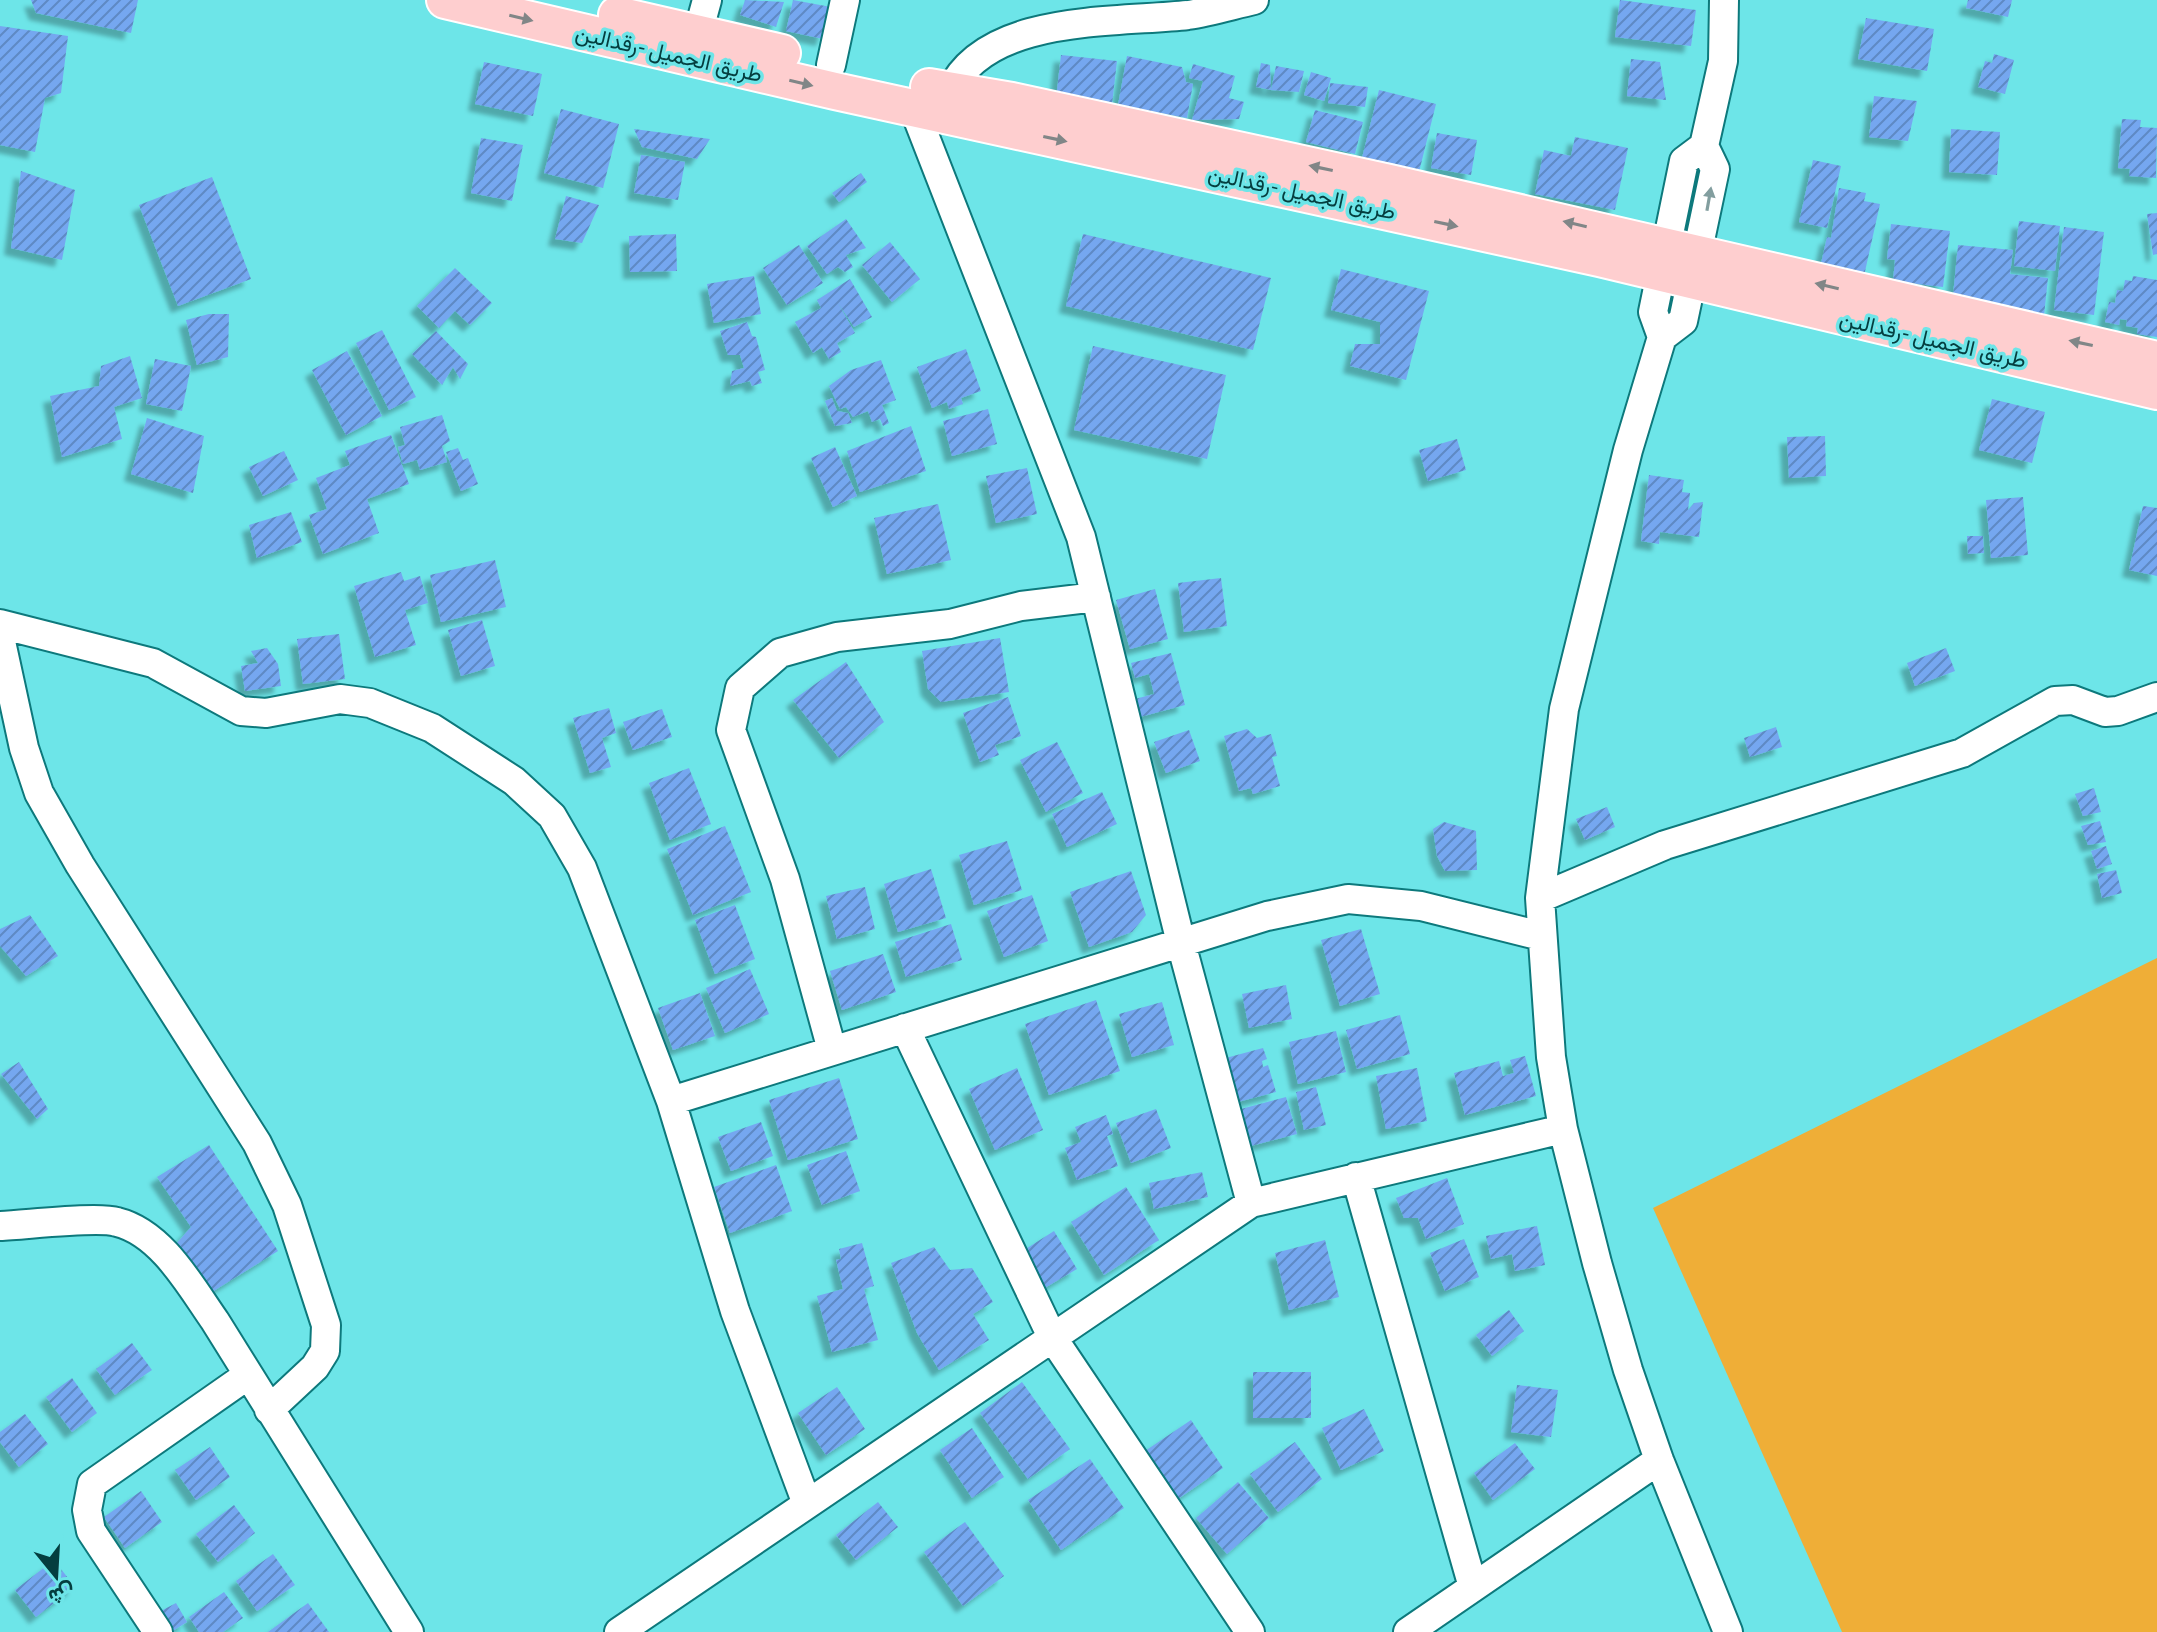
<svg xmlns="http://www.w3.org/2000/svg" width="2157" height="1632" font-family="'PT Sans',Vazirmatn,sans-serif">
  <style>
    .pitch { fill: #efae37 }
    .building { fill: url(#building-hatch); filter: url(#shadow) }
    .lines { fill: none; stroke-linecap: round; stroke-linejoin: round }
    .minor-casing { stroke: #0d797c; stroke-width: 32 }
    .major-casing { stroke: #fff; stroke-width: 40 }
    .minor { stroke: #fff; stroke-width: 28 }
    .major { stroke: #fececf; stroke-width: 36 }
    .oneway { fill: #818687 }
    .oneway2 { fill: #829e9f }
    .labels { text-anchor: middle; dominant-baseline: central; stroke-width: 7; stroke-linejoin: round; paint-order: stroke }
    .street-label { font-size: 22px; fill: #043e3f; stroke: #6de5e8 }
  </style>
  <defs>
    <pattern id="building-hatch" width="6" height="6" patternUnits="userSpaceOnUse" patternTransform="scale(2)"><rect width="6" height="6" fill="#75a7f0"/><path d="M-1 1l2-2M0 6l6-6M5 7l2-2" fill="none" stroke="#5e89c4"/></pattern>
    <filter id="shadow"><feDropShadow dx="-7" dy="7" stdDeviation="2" flood-color="#0004"/></filter>
  </defs>
  <rect width="100%" height="100%" fill="#6de5e8"/>
  <!-- pitch -->
  <path class="pitch" d="M 2157,958 L 2157,1632 L 1842,1632 L 1653,1208 Z"/>
  <!-- building -->
  <path class="building" d="M 31,0 L 138,0 L 131,33 L 36,13 Z
    M 745,0 L 784,2 L 776,27 L 740,15 Z
    M 793,0 L 831,7 L 823,39 L 786,31 Z
    M 1620,0 L 1696,10 L 1691,46 L 1615,37 Z
    M 1968,0 L 2012,0 L 2008,17 L 1966,8 Z
    M 1866,18 L 1934,29 L 1927,71 L 1858,59 Z
    M 0,26 L 68,36 L 61,93 L 45,98 L 35,152 L 0,145 Z
    M 1994,54 L 2014,60 L 2005,94 L 1978,87 L 1985,61 L 1992,63 Z
    M 1061,55 L 1117,61 L 1112,105 L 1056,99 Z
    M 1127,56 L 1182,67 L 1186,82 L 1193,84 L 1187,118 L 1118,105 Z
    M 1631,59 L 1660,62 L 1666,100 L 1627,96 Z
    M 484,62 L 542,74 L 533,116 L 475,104 Z
    M 1261,63 L 1270,65 L 1271,90 L 1276,66 L 1304,71 L 1299,92 L 1271,90 L 1256,87 Z
    M 1193,64 L 1235,76 L 1229,98 L 1244,102 L 1239,119 L 1192,120 L 1203,81 L 1189,78 Z
    M 1311,72 L 1331,78 L 1324,101 L 1304,95 Z
    M 1330,83 L 1368,87 L 1365,107 L 1328,103 Z
    M 1379,90 L 1436,104 L 1419,172 L 1362,158 Z
    M 1874,96 L 1917,101 L 1908,141 L 1869,137 Z
    M 561,109 L 619,124 L 603,188 L 544,173 Z
    M 1315,110 L 1363,122 L 1355,154 L 1306,142 Z
    M 2122,119 L 2141,120 L 2140,127 L 2157,128 L 2156,178 L 2129,176 L 2130,169 L 2118,168 Z
    M 634,129 L 710,139 L 697,159 L 642,147 Z
    M 1951,129 L 2000,132 L 1997,175 L 1949,172 Z
    M 1437,133 L 1477,140 L 1471,175 L 1431,168 Z
    M 1575,137 L 1628,148 L 1615,210 L 1535,194 L 1544,150 L 1571,156 Z
    M 481,138 L 523,145 L 512,201 L 471,193 Z
    M 641,155 L 685,162 L 678,200 L 634,193 Z
    M 1813,160 L 1841,166 L 1827,228 L 1799,222 Z
    M 21,171 L 75,190 L 62,260 L 11,248 Z
    M 861,173 L 867,182 L 839,202 L 832,193 Z
    M 212,177 L 251,279 L 178,306 L 139,205 Z
    M 1839,188 L 1866,193 L 1864,201 L 1880,204 L 1864,276 L 1820,268 L 1827,237 L 1831,238 Z
    M 566,196 L 599,205 L 582,243 L 555,239 Z
    M 2157,213 L 2157,254 L 2153,255 L 2147,214 Z
    M 846,219 L 866,248 L 846,255 L 853,267 L 845,272 L 838,267 L 827,274 L 807,246 Z
    M 2019,221 L 2060,226 L 2055,271 L 2014,266 Z
    M 1891,224 L 1950,231 L 1943,287 L 1893,281 L 1895,260 L 1887,259 Z
    M 2064,227 L 2104,232 L 2094,315 L 2054,310 Z
    M 676,234 L 677,271 L 630,272 L 629,236 Z
    M 1083,234 L 1271,278 L 1253,350 L 1066,306 Z
    M 890,242 L 920,279 L 892,302 L 862,265 Z
    M 799,245 L 823,283 L 787,305 L 763,268 Z
    M 1958,245 L 2013,250 L 2010,274 L 2048,278 L 2044,316 L 1952,306 Z
    M 455,268 L 492,303 L 470,325 L 455,311 L 439,328 L 417,306 Z
    M 1341,269 L 1429,291 L 1406,380 L 1350,366 L 1355,344 L 1380,344 L 1380,322 L 1331,310 Z
    M 754,276 L 761,314 L 714,323 L 707,284 Z
    M 2133,276 L 2157,280 L 2157,337 L 2137,334 L 2138,328 L 2126,326 L 2127,320 L 2120,319 L 2119,325 L 2105,322 L 2109,302 L 2115,303 L 2117,290 L 2123,291 L 2125,280 L 2132,281 Z
    M 850,279 L 872,317 L 854,327 L 838,303 L 855,333 L 837,343 L 841,352 L 829,359 L 822,347 L 813,353 L 795,322 L 821,308 L 817,300 Z
    M 209,314 L 229,314 L 228,357 L 197,365 L 186,320 Z
    M 747,322 L 752,336 L 756,337 L 765,370 L 758,372 L 762,383 L 752,386 L 750,381 L 730,386 L 732,371 L 744,368 L 740,355 L 728,355 L 720,331 Z
    M 382,330 L 416,397 L 389,410 L 356,343 Z
    M 436,331 L 468,364 L 460,379 L 453,367 L 442,385 L 412,354 Z
    M 1093,346 L 1226,375 L 1207,459 L 1074,430 Z
    M 966,349 L 981,391 L 961,398 L 963,404 L 949,409 L 947,402 L 932,408 L 917,367 Z
    M 347,351 L 382,416 L 346,435 L 312,370 Z
    M 130,356 L 142,398 L 114,407 L 122,439 L 62,457 L 50,396 L 99,386 L 101,366 Z
    M 155,359 L 191,366 L 182,411 L 146,404 Z
    M 881,360 L 896,400 L 882,405 L 889,423 L 883,426 L 880,419 L 872,422 L 868,411 L 853,417 L 846,407 L 840,409 L 829,386 L 851,370 Z
    M 832,398 L 837,411 L 848,413 L 852,423 L 835,426 L 825,401 Z
    M 1992,399 L 2045,412 L 2032,463 L 1979,450 Z
    M 988,409 L 997,444 L 952,456 L 943,421 Z
    M 442,415 L 450,441 L 442,446 L 447,462 L 420,470 L 417,460 L 403,464 L 398,447 L 405,445 L 400,427 Z
    M 147,418 L 204,436 L 193,493 L 131,474 Z
    M 911,426 L 926,471 L 860,492 L 847,451 Z
    M 391,435 L 409,484 L 367,499 L 379,533 L 323,554 L 309,515 L 327,509 L 316,478 L 350,465 L 345,451 Z
    M 1825,436 L 1826,476 L 1789,478 L 1787,437 Z
    M 1457,439 L 1466,470 L 1428,481 L 1419,450 Z
    M 835,447 L 857,496 L 833,507 L 811,458 Z
    M 458,448 L 463,460 L 468,458 L 478,484 L 461,491 L 446,452 Z
    M 284,451 L 298,480 L 263,496 L 249,467 Z
    M 1027,468 L 1037,514 L 996,523 L 986,476 Z
    M 1649,475 L 1684,480 L 1682,492 L 1690,493 L 1688,510 L 1694,503 L 1703,502 L 1699,537 L 1660,532 L 1659,544 L 1641,541 Z
    M 2023,497 L 2028,555 L 1991,558 L 1986,500 Z
    M 938,504 L 951,560 L 887,574 L 874,518 Z
    M 2143,506 L 2157,508 L 2157,576 L 2129,570 Z
    M 291,512 L 302,542 L 257,558 L 249,525 Z
    M 1967,536 L 1983,536 L 1984,553 L 1968,554 Z
    M 495,560 L 506,607 L 441,622 L 430,575 Z
    M 401,572 L 404,581 L 420,576 L 428,603 L 405,610 L 416,645 L 375,657 L 354,586 Z
    M 1221,578 L 1227,626 L 1184,632 L 1178,583 Z
    M 1155,589 L 1168,639 L 1130,649 L 1116,600 Z
    M 482,620 L 495,666 L 461,676 L 448,630 Z
    M 339,634 L 345,679 L 303,684 L 297,639 Z
    M 1000,638 L 1009,692 L 941,702 L 928,689 L 922,651 Z
    M 267,648 L 278,664 L 281,686 L 245,691 L 241,666 L 258,663 L 251,651 Z
    M 1946,648 L 1955,671 L 1915,686 L 1907,663 Z
    M 1171,653 L 1185,705 L 1140,717 L 1135,699 L 1154,694 L 1149,674 L 1135,678 L 1131,663 Z
    M 846,662 L 884,722 L 839,758 L 793,700 Z
    M 1008,697 L 1021,736 L 995,745 L 999,755 L 980,762 L 963,713 Z
    M 609,708 L 616,733 L 602,738 L 611,767 L 590,773 L 573,718 Z
    M 662,709 L 672,737 L 633,750 L 623,722 Z
    M 1776,727 L 1782,747 L 1750,757 L 1744,738 Z
    M 1247,729 L 1257,738 L 1271,734 L 1277,756 L 1272,757 L 1280,786 L 1253,794 L 1251,788 L 1239,791 L 1224,736 Z
    M 1189,730 L 1200,761 L 1166,773 L 1154,742 Z
    M 1057,742 L 1083,793 L 1046,812 L 1020,760 Z
    M 689,768 L 711,824 L 670,840 L 649,783 Z
    M 2094,788 L 2101,812 L 2083,816 L 2075,794 Z
    M 1102,792 L 1117,824 L 1067,847 L 1052,814 Z
    M 1607,807 L 1615,827 L 1585,840 L 1576,819 Z
    M 2100,821 L 2106,842 L 2088,845 L 2081,826 Z
    M 1444,822 L 1476,831 L 1477,870 L 1445,871 L 1437,856 L 1433,829 Z
    M 725,826 L 751,892 L 693,915 L 667,849 Z
    M 1007,841 L 1022,890 L 974,905 L 959,855 Z
    M 2106,846 L 2112,864 L 2097,869 L 2091,851 Z
    M 931,869 L 946,918 L 898,932 L 884,884 Z
    M 2116,870 L 2122,893 L 2102,898 L 2097,874 Z
    M 1131,871 L 1146,915 L 1132,932 L 1089,947 L 1070,892 Z
    M 865,887 L 875,929 L 837,939 L 826,896 Z
    M 1032,895 L 1048,941 L 1004,957 L 987,911 Z
    M 735,905 L 755,959 L 715,974 L 695,920 Z
    M 30,915 L 58,956 L 26,976 L 0,946 L 0,929 Z
    M 951,924 L 962,960 L 906,977 L 895,942 Z
    M 1361,929 L 1380,994 L 1340,1006 L 1321,940 Z
    M 883,954 L 896,992 L 842,1010 L 830,971 Z
    M 750,969 L 769,1014 L 725,1033 L 706,988 Z
    M 1286,985 L 1292,1019 L 1249,1028 L 1242,994 Z
    M 700,993 L 715,1036 L 673,1050 L 658,1008 Z
    M 1096,1000 L 1120,1071 L 1049,1095 L 1025,1024 Z
    M 1162,1002 L 1174,1045 L 1132,1057 L 1119,1014 Z
    M 1400,1015 L 1410,1054 L 1357,1069 L 1346,1030 Z
    M 1336,1031 L 1346,1072 L 1298,1084 L 1289,1042 Z
    M 1263,1048 L 1267,1059 L 1262,1061 L 1263,1067 L 1268,1065 L 1276,1092 L 1234,1103 L 1222,1059 Z
    M 1525,1056 L 1536,1096 L 1465,1115 L 1454,1073 L 1499,1061 L 1503,1076 L 1514,1073 L 1510,1060 Z
    M 19,1062 L 48,1109 L 37,1119 L 1,1074 Z
    M 1017,1068 L 1043,1130 L 995,1150 L 969,1089 Z
    M 1417,1068 L 1427,1121 L 1386,1129 L 1376,1076 Z
    M 839,1078 L 858,1139 L 788,1160 L 769,1100 Z
    M 1316,1087 L 1326,1125 L 1304,1130 L 1296,1092 Z
    M 1286,1097 L 1297,1134 L 1251,1146 L 1241,1109 Z
    M 1156,1109 L 1171,1148 L 1131,1163 L 1116,1123 Z
    M 1106,1115 L 1113,1134 L 1107,1136 L 1118,1166 L 1077,1180 L 1065,1148 L 1081,1142 L 1075,1127 Z
    M 761,1122 L 773,1156 L 731,1171 L 718,1137 Z
    M 209,1145 L 278,1251 L 212,1292 L 176,1244 L 191,1227 L 157,1177 Z
    M 846,1151 L 860,1191 L 822,1205 L 807,1165 Z
    M 776,1165 L 792,1211 L 730,1233 L 714,1187 Z
    M 1202,1172 L 1208,1197 L 1154,1209 L 1149,1183 Z
    M 1447,1178 L 1464,1224 L 1426,1239 L 1418,1218 L 1404,1218 L 1396,1198 Z
    M 1126,1187 L 1159,1240 L 1104,1275 L 1071,1222 Z
    M 1537,1226 L 1545,1265 L 1515,1271 L 1512,1254 L 1491,1259 L 1486,1236 Z
    M 1054,1231 L 1077,1269 L 1043,1289 L 1021,1252 Z
    M 1464,1239 L 1479,1277 L 1445,1291 L 1430,1253 Z
    M 1325,1240 L 1339,1297 L 1289,1310 L 1275,1253 Z
    M 862,1243 L 874,1286 L 864,1289 L 878,1340 L 832,1352 L 817,1296 L 843,1289 L 836,1260 L 841,1259 L 839,1249 Z
    M 934,1247 L 950,1270 L 972,1268 L 993,1302 L 973,1314 L 989,1340 L 939,1370 L 917,1333 L 891,1263 Z
    M 1509,1310 L 1524,1331 L 1492,1356 L 1476,1335 Z
    M 132,1343 L 152,1370 L 115,1395 L 96,1369 Z
    M 1253,1372 L 1311,1372 L 1311,1418 L 1253,1418 Z
    M 72,1378 L 97,1413 L 72,1432 L 46,1397 Z
    M 1022,1382 L 1070,1449 L 1028,1479 L 980,1413 Z
    M 1517,1385 L 1558,1390 L 1551,1437 L 1511,1432 Z
    M 837,1387 L 865,1429 L 826,1455 L 798,1413 Z
    M 1364,1409 L 1384,1451 L 1341,1470 L 1322,1428 Z
    M 25,1414 L 48,1444 L 19,1467 L 0,1442 L 0,1432 Z
    M 1191,1420 L 1223,1468 L 1178,1499 L 1145,1451 Z
    M 972,1428 L 1004,1477 L 972,1498 L 940,1450 Z
    M 1295,1442 L 1322,1479 L 1278,1512 L 1250,1474 Z
    M 1515,1443 L 1535,1469 L 1493,1500 L 1474,1473 Z
    M 210,1447 L 230,1477 L 196,1500 L 175,1470 Z
    M 1090,1459 L 1124,1508 L 1061,1550 L 1028,1500 Z
    M 1238,1482 L 1269,1518 L 1227,1554 L 1196,1518 Z
    M 141,1491 L 162,1522 L 125,1548 L 104,1517 Z
    M 878,1502 L 898,1527 L 856,1560 L 836,1535 Z
    M 234,1505 L 255,1533 L 218,1562 L 196,1534 Z
    M 965,1522 L 1004,1576 L 963,1606 L 924,1552 Z
    M 273,1554 L 295,1585 L 257,1611 L 236,1581 Z
    M 54,1560 L 75,1587 L 36,1617 L 15,1590 Z
    M 224,1592 L 243,1618 L 223,1632 L 199,1632 L 189,1617 Z
    M 176,1603 L 187,1622 L 171,1632 L 159,1612 Z
    M 308,1603 L 329,1632 L 268,1632 Z"/>
  <g class="lines">
    <defs>
      <path id="minor" d="M 698,33 L 707,0
        M 831,65 L 845,0
        M 950,92 C 985,14 1115,23 1188,15 C 1210,12 1232,5 1254,0
        M 914,109 L 1081,537 L 1181,943 L 1251,1203
        M 1704,146 L 1684,161 L 1653,312 L 1662,337 L 1628,450 L 1564,709 L 1540,898 L 1551,1057 L 1563,1129 L 1597,1263 L 1628,1370 L 1659,1460 L 1728,1632
        M 1662,337 L 1683,321 L 1715,169 L 1704,146 L 1723,61 L 1724,0
        M 0,624 L 153,663 L 241,711 L 266,713 L 340,699 L 370,703 L 432,728 L 514,781 L 552,816 L 582,868 L 671,1101 L 735,1311 L 807,1504
        M 0,637 L 24,748 L 39,793 L 80,865 L 257,1143 L 287,1205 L 326,1325 L 325,1351 L 315,1367 L 269,1410
        M 1540,898 L 1665,845 L 1962,753 L 2055,701 L 2073,700 L 2105,712 L 2118,711 L 2157,697
        M 905,1028 L 1052,1337 L 1250,1632
        M 832,1050 L 785,879 L 731,730 L 740,688 L 780,653 L 837,637 L 950,624 L 1021,606 L 1096,597
        M 671,1101 L 1267,916 L 1348,899 L 1421,906 L 1541,936
        M 1356,1177 L 1473,1587
        M 0,1226 C 26,1225 97,1216 117,1222 C 162,1233 191,1287 215,1321 L 409,1632
        M 158,1632 L 91,1531 L 87,1510 L 92,1484 L 248,1375
        M 619,1632 L 1251,1203 L 1563,1129
        M 1408,1632 L 1659,1460"/>
      <path id="major" d="M 445,0 L 835,91 L 1599,258 L 2157,391
        M 617,15 L 782,53
        M 929,87 L 1012,101 L 1390,183 L 2157,360"/>
    </defs>
    <!-- minor casing -->
    <use href="#minor" class="minor-casing"/>
    <!-- major casing -->
    <use href="#major" class="major-casing"/>
    <!-- minor -->
    <use href="#minor" class="minor"/>
    <!-- major -->
    <use href="#major" class="major"/>
  </g>
  <!-- one-way arrows -->
  <defs><path id="oneway-solid" d="M-6-.8H1V-3.2L6.5 0L1 3.2V.8H-6Z" transform="scale(2)"/></defs>
  <g class="oneway">
    <use href="#oneway-solid" transform="translate(521 18) rotate(13)"/>
    <use href="#oneway-solid" transform="translate(801 83) rotate(13)"/>
    <use href="#oneway-solid" transform="translate(1055 139) rotate(12)"/>
    <use href="#oneway-solid" transform="translate(1321 168) rotate(-168)"/>
    <use href="#oneway-solid" transform="translate(1446 224) rotate(12)"/>
    <use href="#oneway-solid" transform="translate(1575 224) rotate(-167)"/>
    <use href="#oneway-solid" transform="translate(1827 286) rotate(-167)"/>
    <use href="#oneway-solid" transform="translate(2081 343) rotate(-168)"/>
  </g>
  <use class="oneway2" href="#oneway-solid" transform="translate(1709 199) rotate(-80)"/>
  <g class="labels">
    <!-- street labels -->
    <g class="street-label">
      <text transform="translate(669 53) rotate(13)">طريق الجميل -رقدالين</text>
      <text transform="translate(1302 192) rotate(12)">طريق الجميل -رقدالين</text>
      <text transform="translate(1933 339) rotate(13)">طريق الجميل -رقدالين</text>
    </g>
  </g>
  <!-- north arrow -->
  <g transform="translate(56 1576) rotate(162)" stroke="#6de5e8" stroke-width="6" paint-order="stroke">
  <path d="M0-6L14 30L0 20L-14 30Z" fill="#043e3f"/>
  <text y="-12" font-size="22" font-weight="bold" text-anchor="middle" fill="#043e3f">ش</text>
  </g>
</svg>
